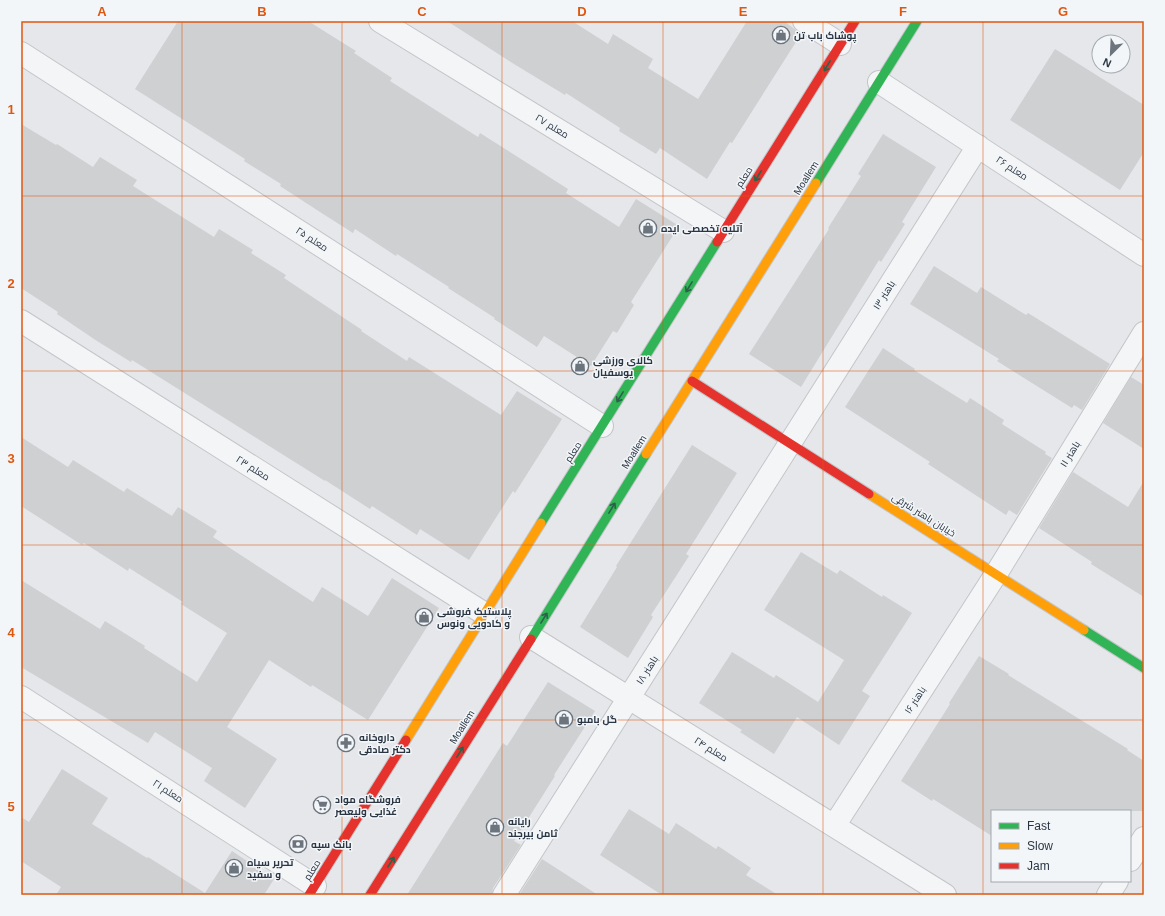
<svg xmlns="http://www.w3.org/2000/svg" width="1165" height="916" font-family="Arial,Cairo,sans-serif">
  <style>
    .building { fill: #ced0d2 }
    .lines { fill: none; stroke-linecap: round; stroke-linejoin: round }
    .street-casing { stroke: #c3c5c8; stroke-width: 24 }
    .fast-casing { stroke: #c3c5c8; stroke-width: 11 }
    .slow-casing { stroke: #c3c5c8; stroke-width: 11 }
    .jam-casing { stroke: #c3c5c8; stroke-width: 11 }
    .street { stroke: #f4f5f6; stroke-width: 22 }
    .fast { stroke: #30b455; stroke-width: 9 }
    .slow { stroke: #ff9f0a; stroke-width: 9 }
    .jam { stroke: #e5322d; stroke-width: 9 }
    .oneway { stroke: #2d624a }
    .grid { fill: none; stroke: #df570f; stroke-width: 1; stroke-opacity: 0.55 }
    .labels { text-anchor: middle; dominant-baseline: central; stroke-width: 3; stroke-linejoin: round; paint-order: stroke }
    .poi-label { font-size: 10px; font-weight: bold; fill: #2b3644; stroke: #f3f6f8; text-anchor: start }
    .street-label { font-size: 10px; fill: #2b3644; stroke: #f3f6f8 }
    .neatline { fill: none; stroke: #df570f; stroke-width: 1.5 }
    .grid-label { font-size: 13px; text-anchor: middle; font-weight: bold; fill: #df570f }
  </style>
  <rect width="100%" height="100%" fill="#e5e7ea"/>
  <!-- building -->
  <path class="building" d="M 178,21 L 308,21 L 356,51 L 354,53 L 392,78 L 390,81 L 478,137 L 480,133 L 568,189 L 566,193 L 619,227 L 636,199 L 679,226 L 631,302 L 634,305 L 617,333 L 613,331 L 591,366 L 544,336 L 537,347 L 494,319 L 495,318 L 448,288 L 449,287 L 397,254 L 396,256 L 355,229 L 353,233 L 320,212 L 280,186 L 281,184 L 244,161 L 245,159 L 135,89 Z
    M 447,21 L 572,21 L 608,44 L 613,34 L 653,59 L 648,68 L 698,99 L 747,21 L 784,21 L 801,34 L 732,143 L 730,142 L 707,179 L 660,148 L 656,154 L 619,131 L 620,128 L 566,93 L 565,95 L 514,64 Z
    M 1055,49 L 1144,105 L 1144,152 L 1120,190 L 1010,120 Z
    M 21,124 L 56,145 L 57,144 L 93,167 L 100,157 L 137,180 L 133,186 L 214,237 L 219,229 L 253,250 L 251,253 L 286,275 L 284,278 L 362,330 L 361,331 L 407,361 L 409,357 L 501,415 L 517,391 L 562,419 L 515,493 L 513,491 L 469,560 L 420,529 L 417,535 L 372,506 L 370,509 L 325,480 L 325,481 L 132,360 L 131,362 L 97,341 L 57,314 L 58,312 L 21,288 Z
    M 883,134 L 936,167 L 902,222 L 905,224 L 881,262 L 879,260 L 801,387 L 749,354 L 829,229 L 828,228 L 861,176 L 858,174 Z
    M 934,266 L 977,293 L 981,287 L 1026,315 L 1028,313 L 1110,364 L 1082,410 L 1074,405 L 1072,408 L 997,361 L 999,359 L 910,304 Z
    M 883,348 L 915,369 L 914,370 L 967,403 L 970,398 L 1004,420 L 1002,424 L 1046,452 L 1045,454 L 1052,458 L 1017,515 L 1009,510 L 1006,515 L 928,464 L 930,462 L 845,407 Z
    M 1131,377 L 1144,385 L 1144,449 L 1103,423 Z
    M 21,437 L 68,467 L 73,460 L 124,492 L 127,488 L 172,516 L 178,507 L 217,531 L 213,537 L 313,602 L 322,587 L 368,616 L 392,578 L 439,608 L 368,720 L 312,685 L 311,687 L 269,660 L 227,727 L 277,759 L 245,808 L 204,781 L 212,768 L 155,732 L 148,743 L 21,667 L 21,580 L 100,629 L 105,621 L 145,646 L 144,648 L 197,682 L 227,633 L 181,604 L 183,602 L 129,568 L 128,571 L 84,543 L 82,545 L 21,506 Z
    M 692,445 L 737,473 L 686,554 L 689,556 L 651,615 L 653,617 L 628,658 L 580,627 L 617,567 L 616,566 Z
    M 1073,472 L 1128,507 L 1144,481 L 1144,597 L 1091,564 L 1092,562 L 1039,528 Z
    M 801,552 L 837,574 L 840,570 L 882,597 L 883,595 L 912,613 L 862,691 L 870,696 L 839,745 L 797,717 L 774,754 L 740,732 L 742,730 L 699,703 L 732,652 L 774,678 L 776,675 L 818,702 L 844,660 L 764,610 Z
    M 979,656 L 1009,674 L 1008,675 L 1128,749 L 1127,750 L 1144,761 L 1144,811 L 992,811 L 992,836 L 933,799 L 932,801 L 901,781 L 950,704 L 949,703 Z
    M 548,682 L 595,711 L 554,775 L 555,776 L 514,841 L 521,845 L 493,888 L 492,895 L 407,895 L 503,743 L 507,746 Z
    M 62,769 L 108,798 L 92,824 L 147,858 L 148,857 L 205,893 L 232,851 L 274,879 L 264,895 L 56,895 L 61,887 L 21,861 L 21,817 L 29,822 Z
    M 629,809 L 669,834 L 676,823 L 716,849 L 718,846 L 751,868 L 746,875 L 778,895 L 662,895 L 600,855 Z
    M 542,859 L 598,895 L 519,895 Z"/>
  <g class="lines">
    <defs>
      <path id="street" d="M 380,21 L 723,231
        M 804,21 L 840,44
        M 21,53 L 602,426
        M 879,82 L 1144,255
        M 21,321 L 485,614
        M 531,637 L 945,895
        M 21,697 L 315,886
        M 834,826 L 996,574 L 1144,333
        M 1130,860 L 1144,838
        M 504,895 L 978,146
        M 1108,895 L 1117,881"/>
      <path id="fast" d="M 816,183 L 917,21
        M 541,523 L 717,242
        M 1084,630 L 1144,668
        M 531,639 L 646,454"/>
      <path id="slow" d="M 646,454 L 816,183
        M 869,494 L 1084,630
        M 406,740 L 541,523"/>
      <path id="jam" d="M 717,242 L 855,21
        M 692,381 L 869,494
        M 309,895 L 406,740
        M 370,895 L 531,639"/>
    </defs>
    <!-- street casing -->
    <use href="#street" class="street-casing"/>
    <!-- fast casing -->
    <use href="#fast" class="fast-casing"/>
    <!-- slow casing -->
    <use href="#slow" class="slow-casing"/>
    <!-- jam casing -->
    <use href="#jam" class="jam-casing"/>
    <!-- street -->
    <use href="#street" class="street"/>
    <!-- fast -->
    <use href="#fast" class="fast"/>
    <!-- slow -->
    <use href="#slow" class="slow"/>
    <!-- jam -->
    <use href="#jam" class="jam"/>
  </g>
  <!-- one-way arrows -->
  <defs><path id="oneway-shaft" d="M-6 0H5M1.5-3L5.5 0L1.5 3" fill="none" stroke-width="1.6" stroke-linecap="round" stroke-linejoin="round"/></defs>
  <g class="oneway">
    <use href="#oneway-shaft" transform="translate(827 66) rotate(122)"/>
    <use href="#oneway-shaft" transform="translate(758 176) rotate(122)"/>
    <use href="#oneway-shaft" transform="translate(689 287) rotate(122)"/>
    <use href="#oneway-shaft" transform="translate(620 397) rotate(122)"/>
    <use href="#oneway-shaft" transform="translate(612 508) rotate(-58)"/>
    <use href="#oneway-shaft" transform="translate(544 618) rotate(-58)"/>
    <use href="#oneway-shaft" transform="translate(460 752) rotate(-58)"/>
    <use href="#oneway-shaft" transform="translate(391 862) rotate(-58)"/>
  </g>
  <!-- grid -->
  <path class="grid" d="M 182,21 L 182,895M 342,21 L 342,895M 502,21 L 502,895M 663,21 L 663,895M 823,21 L 823,895M 983,21 L 983,895M 21,196 L 1144,196M 21,371 L 1144,371M 21,545 L 1144,545M 21,720 L 1144,720"/>
  <!-- icons -->
  <defs>
    <symbol id="shop-ring" viewBox="-11 -11 22 22"><circle r="9.5" fill="#f3f6f8" stroke="#6c747e" stroke-width="1.5"/><path d="M-5-2.5h2.3a2.7 3.5 0 0 1 5.4 0H5L5.5 6h-11ZM-1.5-2.5h3a1.5 2.3 0 0 0-3 0Z" fill="#6c747e"/></symbol>
    <symbol id="pharmacy-ring" viewBox="-11 -11 22 22"><circle r="9.5" fill="#f3f6f8" stroke="#6c747e" stroke-width="1.5"/><path d="M-2-6h4v4h4v4h-4v4h-4v-4h-4v-4h4Z" fill="#6c747e"/></symbol>
    <symbol id="supermarket-ring" viewBox="-11 -11 22 22"><circle r="9.5" fill="#f3f6f8" stroke="#6c747e" stroke-width="1.5"/><path d="M-6-5.5h2.5l.6 2H6L4.5 2H-2.5L-4.4-4H-6ZM-1.5 3.2a1.3 1.3 0 1 0 .1 0ZM3 3.2a1.3 1.3 0 1 0 .1 0Z" fill="#6c747e"/></symbol>
    <symbol id="bank-ring" viewBox="-11 -11 22 22"><circle r="9.5" fill="#f3f6f8" stroke="#6c747e" stroke-width="1.5"/><path d="M-6-4H6V4H-6ZM0-2.3a2.3 2.3 0 1 0 0 4.6a2.3 2.3 0 1 0 0-4.6Z" fill="#6c747e"/></symbol>
  </defs>
  <g fill-rule="evenodd">
    <use href="#shop-ring" x="771" y="25" width="20" height="20"/>
    <use href="#shop-ring" x="638" y="218" width="20" height="20"/>
    <use href="#shop-ring" x="570" y="356" width="20" height="20"/>
    <use href="#shop-ring" x="414" y="607" width="20" height="20"/>
    <use href="#shop-ring" x="554" y="709" width="20" height="20"/>
    <use href="#pharmacy-ring" x="336" y="733" width="20" height="20"/>
    <use href="#supermarket-ring" x="312" y="795" width="20" height="20"/>
    <use href="#shop-ring" x="485" y="817" width="20" height="20"/>
    <use href="#bank-ring" x="288" y="834" width="20" height="20"/>
    <use href="#shop-ring" x="224" y="858" width="20" height="20"/>
  </g>
  <g class="labels">
    <!-- poi labels -->
    <g class="poi-label">
      <text x="794" y="35">پوشاک باب تن</text>
      <text x="661" y="228">آتلیه تخصصی ایده</text>
      <text x="593" y="360">کالای ورزشی<tspan x="593" dy="12">یوسفیان</tspan></text>
      <text x="437" y="611">پلاستیک فروشی<tspan x="437" dy="12">و کادویی ونوس</tspan></text>
      <text x="577" y="719">گل بامبو</text>
      <text x="359" y="737">داروخانه<tspan x="359" dy="12">دکتر صادقی</tspan></text>
      <text x="335" y="799">فروشگاه مواد<tspan x="335" dy="12">غذایی ولیعصر</tspan></text>
      <text x="508" y="821">رایانه<tspan x="508" dy="12">ثامن بیرجند</tspan></text>
      <text x="311" y="844">بانک سپه</text>
      <text x="247" y="862">تحریر سیاه<tspan x="247" dy="12">و سفید</tspan></text>
    </g>
    <!-- street labels -->
    <g class="street-label">
      <text transform="translate(552 126) rotate(31)">معلم ۲۷</text>
      <text transform="translate(1012 168) rotate(33)">معلم ۲۶</text>
      <text transform="translate(744 177) rotate(-58)">معلم</text>
      <text transform="translate(806 178) rotate(-58)">Moallem</text>
      <text transform="translate(312 239) rotate(33)">معلم ۲۵</text>
      <text transform="translate(884 295) rotate(-58)">باهنر ۱۳</text>
      <text transform="translate(573 452) rotate(-58)">معلم</text>
      <text transform="translate(634 452) rotate(-58)">Moallem</text>
      <text transform="translate(1070 454) rotate(-58)">باهنر ۱۱</text>
      <text transform="translate(253 468) rotate(32)">معلم ۲۳</text>
      <text transform="translate(924 515) rotate(32)">خیابان باهنر شرقی</text>
      <text transform="translate(647 670) rotate(-58)">باهنر ۱۸</text>
      <text transform="translate(915 700) rotate(-57)">باهنر ۱۶</text>
      <text transform="translate(462 727) rotate(-58)">Moallem</text>
      <text transform="translate(711 749) rotate(32)">معلم ۲۴</text>
      <text transform="translate(168 791) rotate(33)">معلم ۲۱</text>
      <text transform="translate(312 870) rotate(-58)">معلم</text>
    </g>
  </g>
  <!-- border -->
  <rect width="1165" height="916" fill="none" stroke="#f3f6f8" stroke-width="44"/>
  <!-- legend -->
  <rect x="991" y="810" width="140" height="72" fill="#f3f6f8" stroke="#a3a9b0"/>
  <rect x="999" y="823" width="20" height="6" fill="#30b455" stroke="#a3a9b0"/>
  <text x="1027" y="830" font-size="12" fill="#2b3644">Fast</text>
  <rect x="999" y="843" width="20" height="6" fill="#ff9f0a" stroke="#a3a9b0"/>
  <text x="1027" y="850" font-size="12" fill="#2b3644">Slow</text>
  <rect x="999" y="863" width="20" height="6" fill="#e5322d" stroke="#a3a9b0"/>
  <text x="1027" y="870" font-size="12" fill="#2b3644">Jam</text>
  <!-- north arrow -->
  <g transform="translate(1111 54) rotate(204)"><circle r="19" fill="#f3f6f8" stroke="#a3a9b0"/>
  <path d="M0-3L7 15L0 10L-7 15Z" fill="#6c747e"/>
  <text y="-6" font-size="11" font-weight="bold" text-anchor="middle" fill="#2b3644">N</text>
  </g>
  <rect x="22" y="22" width="1121" height="872" class="neatline"/>
  <g class="grid-label">
    <text x="102" y="16">A</text>
    <text x="262" y="16">B</text>
    <text x="422" y="16">C</text>
    <text x="582" y="16">D</text>
    <text x="743" y="16">E</text>
    <text x="903" y="16">F</text>
    <text x="1063" y="16">G</text>
    <text x="11" y="114">1</text>
    <text x="11" y="288">2</text>
    <text x="11" y="463">3</text>
    <text x="11" y="637">4</text>
    <text x="11" y="811">5</text>
  </g>
</svg>
